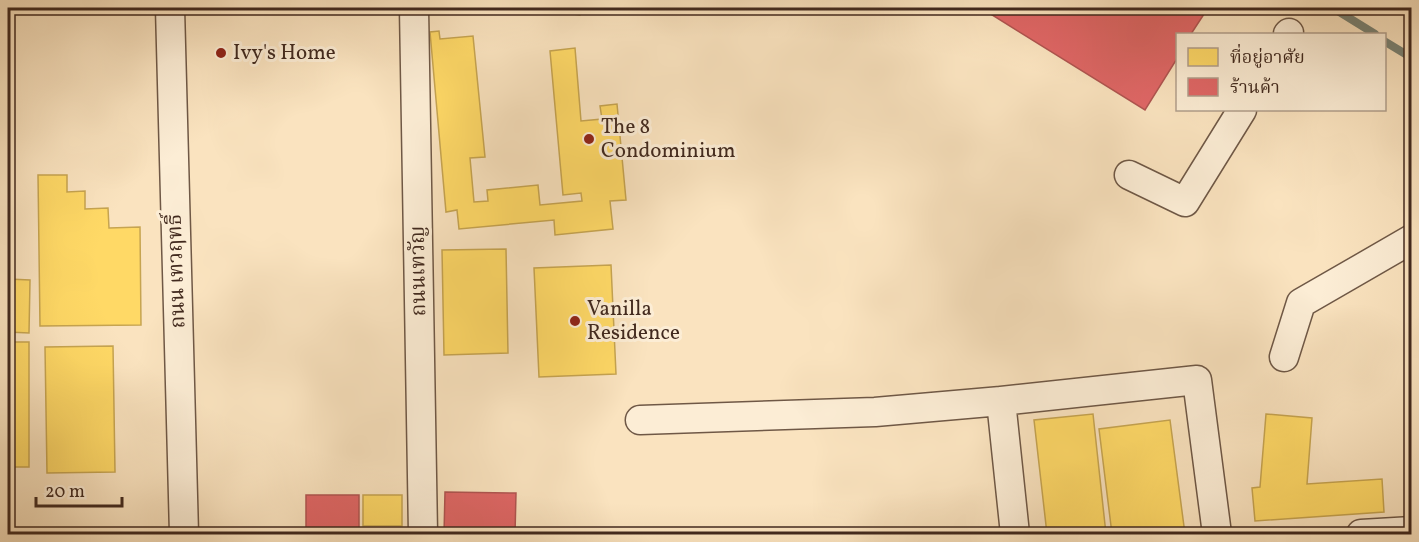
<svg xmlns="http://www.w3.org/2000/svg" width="1419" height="542" font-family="Vollkorn,'Noto Serif Thai',serif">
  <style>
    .homes { fill: #ffd966; stroke: #c6a450; stroke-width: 1.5 }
    .shops { fill: #e06666; stroke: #b05450; stroke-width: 1.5 }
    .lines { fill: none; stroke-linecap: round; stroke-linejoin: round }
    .stream { stroke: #798274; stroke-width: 8 }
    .minor-casing { stroke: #6f5846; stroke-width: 31 }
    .minor { stroke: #fcedd5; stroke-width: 28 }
    .poi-dot { fill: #8f2418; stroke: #fcedd5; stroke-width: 2 }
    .labels { text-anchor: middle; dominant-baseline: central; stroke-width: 6; stroke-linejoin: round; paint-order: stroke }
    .poi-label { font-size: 21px; fill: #41291e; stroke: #fcedd5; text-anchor: start }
    .street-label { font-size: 21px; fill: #41291e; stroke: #fcedd5 }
  </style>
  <rect width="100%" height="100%" fill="#fae3bf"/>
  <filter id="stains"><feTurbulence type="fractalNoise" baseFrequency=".00333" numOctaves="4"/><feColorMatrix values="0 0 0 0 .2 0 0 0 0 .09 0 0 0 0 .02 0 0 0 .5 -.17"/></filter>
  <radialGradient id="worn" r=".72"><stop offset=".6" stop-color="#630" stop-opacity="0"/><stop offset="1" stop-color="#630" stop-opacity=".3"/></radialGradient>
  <!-- homes -->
  <path class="homes" d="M 521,8 L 581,8 L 580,15 Z
    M 439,31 L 440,39 L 473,36 L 485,157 L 470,158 L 474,202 L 488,201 L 487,190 L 538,185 L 540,205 L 582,201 L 581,193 L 563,195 L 550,51 L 575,48 L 581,121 L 602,119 L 600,106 L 617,104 L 626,200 L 610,201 L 613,229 L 555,235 L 554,220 L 459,229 L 457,210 L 446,212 L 430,32 Z
    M 38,175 L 67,175 L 67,192 L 85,191 L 85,209 L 108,208 L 109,228 L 140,227 L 141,325 L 40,326 Z
    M 506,249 L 508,353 L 444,355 L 442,250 Z
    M 611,265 L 616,374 L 539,377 L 534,268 Z
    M 8,279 L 30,280 L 29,333 L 8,332 Z
    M 8,342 L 29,342 L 29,467 L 8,467 Z
    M 113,346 L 115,472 L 47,473 L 45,347 Z
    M 1093,414 L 1106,534 L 1047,534 L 1034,420 Z
    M 1266,414 L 1312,418 L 1307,484 L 1382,479 L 1384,512 L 1255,521 L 1252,488 L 1260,487 Z
    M 1170,420 L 1185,534 L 1112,534 L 1099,429 Z
    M 363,495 L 402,495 L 402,526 L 363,526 Z"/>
  <!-- shops -->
  <path class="shops" d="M 981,8 L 1208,8 L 1191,34 L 1178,34 L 1178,57 L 1145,110 Z
    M 445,492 L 516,493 L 515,534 L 444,534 Z
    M 306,495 L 359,495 L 359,534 L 306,534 Z"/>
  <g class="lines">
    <!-- stream -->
    <path class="stream" d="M 1333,8 L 1375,34
      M 1384,41 L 1412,58"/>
    <defs>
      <path id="minor" d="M 170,8 L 184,534
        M 414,8 L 423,534
        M 1288,34 L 1289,33
        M 1129,175 L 1185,202 L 1242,110
        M 1284,357 L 1301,303 L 1412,239
        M 1001,401 L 1015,534
        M 640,420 L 875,412 L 1001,401 L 1197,380 L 1217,534
        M 1361,534 L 1412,531"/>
    </defs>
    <!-- minor casing -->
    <use href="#minor" class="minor-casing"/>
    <!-- minor -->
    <use href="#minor" class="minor"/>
  </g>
  <!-- markers -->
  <g class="poi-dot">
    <circle cx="221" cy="53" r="6"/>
    <circle cx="589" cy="139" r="6"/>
    <circle cx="575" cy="321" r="6"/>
  </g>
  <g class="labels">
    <!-- poi labels -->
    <g class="poi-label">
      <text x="233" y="53">Ivy's Home</text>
      <text x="601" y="127">The 8<tspan x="601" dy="24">Condominium</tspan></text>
      <text x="587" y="309">Vanilla<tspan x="587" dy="24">Residence</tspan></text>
    </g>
    <!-- street labels -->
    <g class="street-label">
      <text transform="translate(177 271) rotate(-92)">ถนน เทวฤทธิ์</text>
      <text transform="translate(419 271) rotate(-91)">ถนนเทวัญ</text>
    </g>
  </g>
  <!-- margin -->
  <rect width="1419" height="542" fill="none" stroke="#fae3bf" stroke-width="30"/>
  <rect x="9" y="9" width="1401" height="524" fill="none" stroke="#41291e" stroke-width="3"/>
  <rect x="15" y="15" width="1389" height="512" fill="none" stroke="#41291e" stroke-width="1.5"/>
  <!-- legend -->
  <rect x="1176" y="33" width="210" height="78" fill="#fcedd5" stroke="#b19f8c" stroke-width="1.5"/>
  <rect x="1188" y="48" width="30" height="18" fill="#ffd966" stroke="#b19f8c" stroke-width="1.5"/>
  <text x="1230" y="63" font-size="18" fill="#41291e">ที่อยู่อาศัย</text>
  <rect x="1188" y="78" width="30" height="18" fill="#e06666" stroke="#b19f8c" stroke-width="1.5"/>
  <text x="1230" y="93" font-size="18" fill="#41291e">ร้านค้า</text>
  <!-- scale -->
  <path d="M36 497v9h86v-9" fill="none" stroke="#41291e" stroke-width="3"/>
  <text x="45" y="497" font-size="18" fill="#41291e" stroke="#fcedd5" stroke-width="4.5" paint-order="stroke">20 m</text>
  <rect width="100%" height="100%" filter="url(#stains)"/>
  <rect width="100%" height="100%" fill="url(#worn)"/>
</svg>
